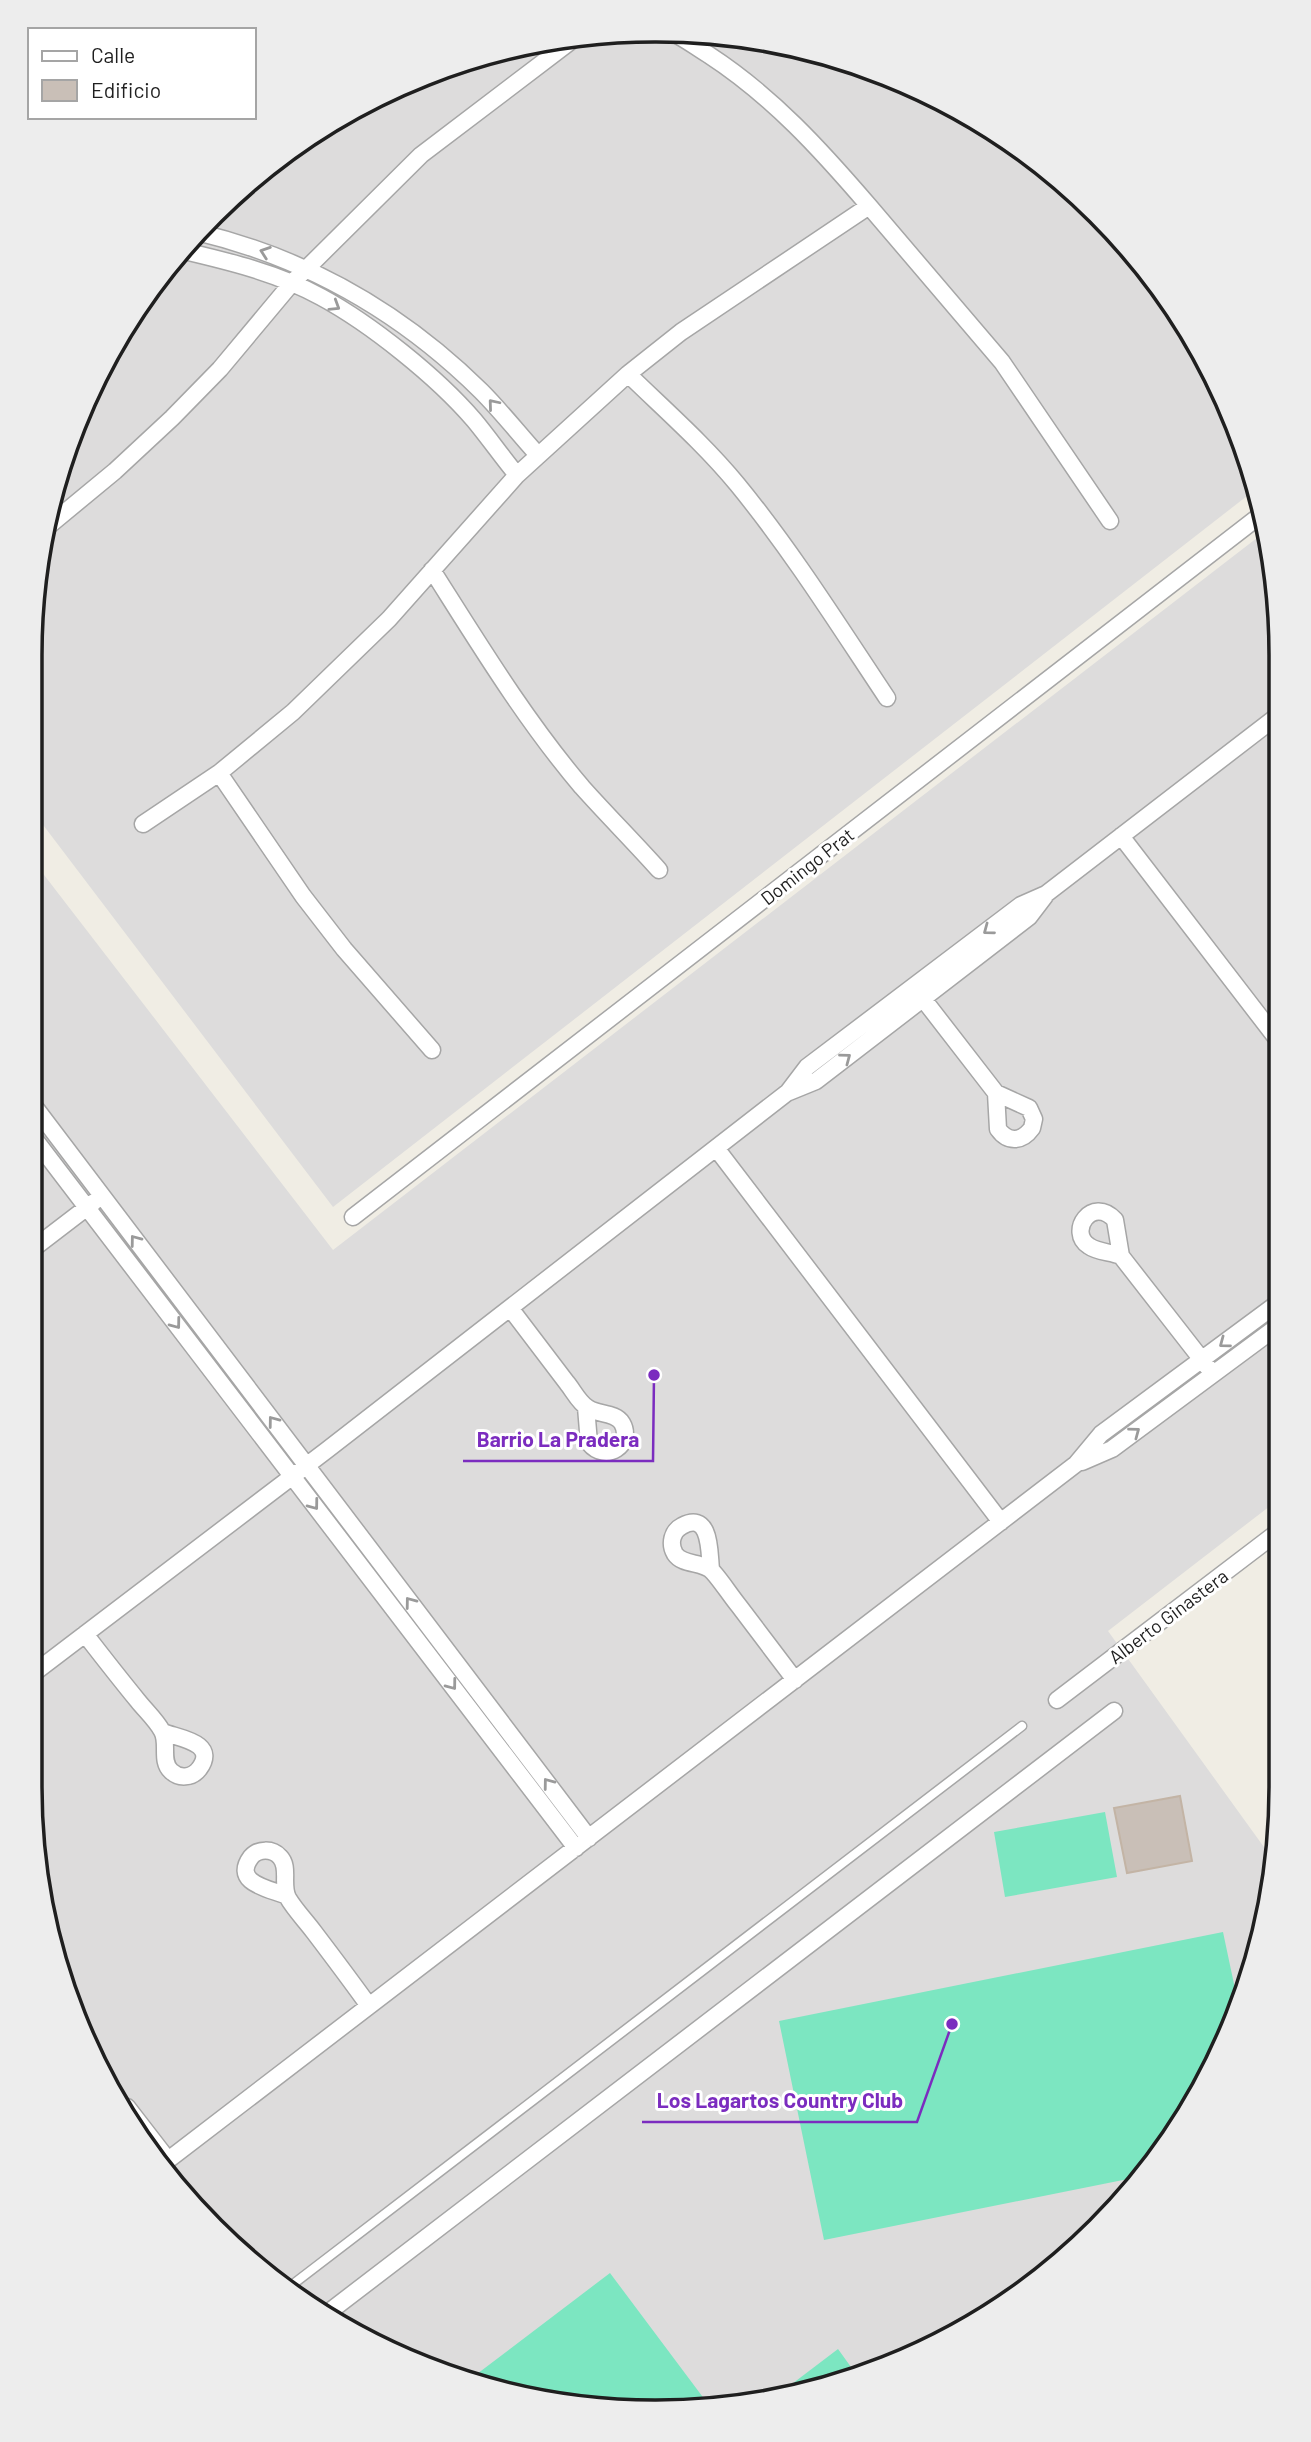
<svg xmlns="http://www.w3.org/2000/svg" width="1311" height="2442" font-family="Barlow,sans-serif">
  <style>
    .residential { fill: #dddcdc }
    .pitch { fill: #7ce6c1 }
    .building { fill: #c9bfb7; stroke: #c3b4a5; stroke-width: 2 }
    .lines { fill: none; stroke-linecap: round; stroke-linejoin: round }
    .lane-casing { stroke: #a6a6a6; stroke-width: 11 }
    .street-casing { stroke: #a6a6a6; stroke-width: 19 }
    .lane { stroke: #fff; stroke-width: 8 }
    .street { stroke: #fff; stroke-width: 16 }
    .oneway { stroke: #9a9a9a }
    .labels { text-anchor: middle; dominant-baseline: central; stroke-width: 6; stroke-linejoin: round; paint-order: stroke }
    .street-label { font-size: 19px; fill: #1f1f1f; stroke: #fff }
    .rim { fill: none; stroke: #1f1f1f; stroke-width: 3.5 }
    .leader { fill: none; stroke: #7b2cbf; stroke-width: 2.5 }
    .callout-dot { fill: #7b2cbf; stroke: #fff; stroke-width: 2.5 }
    .callout-label { font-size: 21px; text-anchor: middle; font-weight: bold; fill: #7b2cbf; stroke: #fff; stroke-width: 6; stroke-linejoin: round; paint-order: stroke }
  </style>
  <rect width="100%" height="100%" fill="#f0ede4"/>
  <!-- residential -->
  <path class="residential" d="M 614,31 L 737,35 L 856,63 L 968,113 L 1098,213 L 1176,308 L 1248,454 L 1256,489 L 333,1207 L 31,809 L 31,615 L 51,493 L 113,343 L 185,243 L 274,159 L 378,94 L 493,51 Z
    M 1266,531 L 1276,574 L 1279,1499 L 1108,1631 L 1274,1861 L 1260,1949 L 1198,2099 L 1068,2257 L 895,2364 L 697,2411 L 494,2391 L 308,2307 L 159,2168 L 63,1988 L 30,1786 L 31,858 L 333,1250 Z"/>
  <!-- pitch -->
  <path class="pitch" d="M 1105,1812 L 1117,1877 L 1005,1897 L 994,1832 Z
    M 1223,1932 L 1238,2003 L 1198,2099 L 1133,2178 L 824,2240 L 779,2021 Z
    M 610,2273 L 711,2408 L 697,2411 L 494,2391 L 469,2380 Z
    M 838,2349 L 856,2374 L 784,2390 Z"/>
  <!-- building -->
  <path class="building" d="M 1180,1796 L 1192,1861 L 1127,1873 L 1114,1808 Z"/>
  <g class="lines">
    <defs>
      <path id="lane" d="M 288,2288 L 1022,1726"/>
      <path id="street" d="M 869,206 L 1002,362 L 1110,521
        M 197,232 C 306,258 402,313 481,391 C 501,411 519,434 538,455
        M 180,250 C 227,261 278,273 321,297 C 371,324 437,377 474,420 C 489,438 502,457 517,475
        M 628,374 C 665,410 704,444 737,484 C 792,551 839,626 887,698
        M 46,528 L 115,471 L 172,418 L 220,369 L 291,284 L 421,155 L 575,38
        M 432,570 C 479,644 525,720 582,787 C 607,815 634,842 659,870
        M 219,773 L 303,896 L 344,949 L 432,1050
        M 143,824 L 219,773 L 293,712 L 389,619 L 517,475 L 628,374 L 681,332 L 869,206 C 821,150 772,96 709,55 C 697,48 686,39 673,33
        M 1121,836 L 1277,1039
        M 917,991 L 996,1093 L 1029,1108 L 1034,1119 L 1032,1128 C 1022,1142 1008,1143 998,1129 L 996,1093
        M 789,1092 L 816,1081 L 1029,917 L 1045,896
        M 31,1102 L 589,1838
        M 30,1133 L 576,1848
        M 716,1148 L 1001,1522
        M 353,1217 L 1262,514
        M 30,1251 L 94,1202
        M 1121,1256 C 1111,1252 1097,1252 1089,1246 C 1067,1232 1092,1195 1115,1220 L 1121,1256 L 1213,1374
        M 510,1308 C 529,1333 548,1358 567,1383 C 573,1390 579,1403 588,1408 C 598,1415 615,1412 622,1423 C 634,1444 606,1464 589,1443 L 586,1407
        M 1082,1462 L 1112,1449 L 1278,1326
        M 711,1569 C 709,1555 712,1510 682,1526 C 672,1531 669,1544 675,1554 C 683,1566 703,1561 713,1572 C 722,1582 730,1595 739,1606 C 758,1631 776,1655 795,1680
        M 85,1634 C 102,1656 120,1679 138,1701 C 146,1711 156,1720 162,1731 C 169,1743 160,1761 171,1771 C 179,1779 192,1778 199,1769 C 219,1742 177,1738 163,1732
        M 30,1676 L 327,1450 L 788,1092 L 807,1067 L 1021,905 L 1046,894 L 1276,717
        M 1057,1700 L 1279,1531
        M 287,1896 C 272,1889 231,1884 251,1857 C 258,1849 272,1848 280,1857 C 290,1867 281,1885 288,1898 C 295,1910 306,1921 314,1932 C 333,1957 351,1981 369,2006
        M 127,2107 L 168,2160
        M 159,2167 L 1076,1464 L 1101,1434 L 1278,1303
        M 325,2315 L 1114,1711"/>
    </defs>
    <!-- lane casing -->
    <use href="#lane" class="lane-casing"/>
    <!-- street casing -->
    <use href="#street" class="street-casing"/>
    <!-- lane -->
    <use href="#lane" class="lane"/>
    <!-- street -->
    <use href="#street" class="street"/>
  </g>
  <!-- one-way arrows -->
  <defs><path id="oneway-chevron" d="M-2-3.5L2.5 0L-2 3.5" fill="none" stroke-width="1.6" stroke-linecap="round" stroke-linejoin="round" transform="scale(1.75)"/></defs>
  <g class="oneway">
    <use href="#oneway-chevron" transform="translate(265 252) rotate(-161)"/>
    <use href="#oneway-chevron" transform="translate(335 306) rotate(32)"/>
    <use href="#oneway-chevron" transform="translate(493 404) rotate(-130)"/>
    <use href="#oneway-chevron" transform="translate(988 930) rotate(143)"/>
    <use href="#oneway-chevron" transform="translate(846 1058) rotate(-37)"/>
    <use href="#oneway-chevron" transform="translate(135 1240) rotate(-127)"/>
    <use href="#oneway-chevron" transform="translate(176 1324) rotate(53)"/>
    <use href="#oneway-chevron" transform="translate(1224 1343) rotate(143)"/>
    <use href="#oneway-chevron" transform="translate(273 1421) rotate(-127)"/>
    <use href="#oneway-chevron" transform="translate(1135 1432) rotate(-37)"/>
    <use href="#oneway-chevron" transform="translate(314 1505) rotate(53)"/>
    <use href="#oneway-chevron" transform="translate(410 1602) rotate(-127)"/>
    <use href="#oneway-chevron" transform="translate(452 1685) rotate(53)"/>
    <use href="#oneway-chevron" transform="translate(548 1783) rotate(-127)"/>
  </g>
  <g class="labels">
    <!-- street labels -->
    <g class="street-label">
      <text transform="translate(807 866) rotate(-38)">Domingo Prat</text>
      <text transform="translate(1168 1616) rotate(-37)">Alberto Ginastera</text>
    </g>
  </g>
  <!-- crop -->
  <path d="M0 0H1311V2442H0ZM655 42H656A613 613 0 0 1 1269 655V1787A613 613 0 0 1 656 2400H655A613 613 0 0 1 42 1787V655A613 613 0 0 1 655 42Z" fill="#ededed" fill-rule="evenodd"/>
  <path class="rim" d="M655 42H656A613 613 0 0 1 1269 655V1787A613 613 0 0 1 656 2400H655A613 613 0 0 1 42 1787V655A613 613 0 0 1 655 42Z"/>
  <!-- callouts -->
  <path class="leader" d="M654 1375L653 1461H463M952 2024L917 2122H642"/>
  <g class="callout-dot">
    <circle cx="654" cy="1375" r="7"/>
    <circle cx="952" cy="2024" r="7"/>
  </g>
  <g class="callout-label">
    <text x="558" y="1447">Barrio La Pradera</text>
    <text x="780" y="2108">Los Lagartos Country Club</text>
  </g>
  <!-- legend -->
  <rect x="28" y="28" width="228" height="91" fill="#ffffff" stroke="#a5a5a5" stroke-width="2"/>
  <rect x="42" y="51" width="35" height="10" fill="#ffffff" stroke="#a5a5a5" stroke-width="2"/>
  <text x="91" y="63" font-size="21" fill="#1f1f1f">Calle</text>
  <rect x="42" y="80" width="35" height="21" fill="#c9bfb7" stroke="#a5a5a5" stroke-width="2"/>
  <text x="91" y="98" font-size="21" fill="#1f1f1f">Edificio</text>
</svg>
